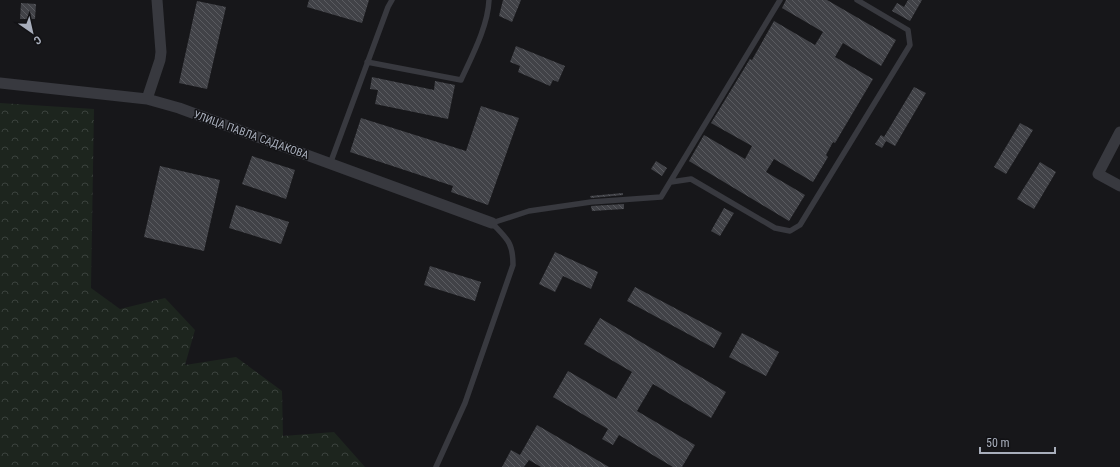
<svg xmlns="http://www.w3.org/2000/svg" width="1120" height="467" font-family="'Roboto Condensed',sans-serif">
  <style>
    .forest { fill: url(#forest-crowns) }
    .building { fill: url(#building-back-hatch) }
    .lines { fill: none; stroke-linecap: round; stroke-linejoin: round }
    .lane { stroke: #38393f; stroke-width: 5.5 }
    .street { stroke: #38393f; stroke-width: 11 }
    .labels { text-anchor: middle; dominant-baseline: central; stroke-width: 3; stroke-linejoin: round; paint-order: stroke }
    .street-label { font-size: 11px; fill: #a8aebb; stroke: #121215 }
  </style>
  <defs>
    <pattern id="forest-crowns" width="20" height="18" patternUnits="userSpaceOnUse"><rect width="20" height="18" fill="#1d251e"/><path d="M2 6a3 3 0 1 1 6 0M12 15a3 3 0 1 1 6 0" fill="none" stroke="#3b423d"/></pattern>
    <pattern id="building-back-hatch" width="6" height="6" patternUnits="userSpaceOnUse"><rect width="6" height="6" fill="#414247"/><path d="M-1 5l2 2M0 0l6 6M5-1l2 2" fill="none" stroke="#5a5b60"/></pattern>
  </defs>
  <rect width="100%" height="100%" fill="#17171a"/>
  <!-- forest -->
  <path class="forest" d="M 0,103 L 94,109 L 91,288 L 120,309 L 165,298 L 195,330 L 185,365 L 236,357 L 282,391 L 283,436 L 334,432 L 365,467 L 0,467 Z"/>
  <!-- building -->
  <path class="building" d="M 309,0 L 369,0 L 362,23 L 307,7 Z
    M 503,0 L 521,0 L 512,22 L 499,16 Z
    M 786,0 L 827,0 L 896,40 L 881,66 L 843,43 L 835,57 L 873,79 L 835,143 L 833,142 L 826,155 L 828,157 L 813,182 L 774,159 L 766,172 L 805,195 L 789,221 L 689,161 L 704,135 L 745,159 L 752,146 L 711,123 L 750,59 L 752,60 L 774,21 L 815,45 L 823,32 L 782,8 Z
    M 908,0 L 922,0 L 910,21 L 892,11 L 897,3 L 904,7 Z
    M 197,1 L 226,7 L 207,89 L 179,83 Z
    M 21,3 L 36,4 L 35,19 L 20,19 Z
    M 516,46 L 565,66 L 558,82 L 553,80 L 550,86 L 518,72 L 520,66 L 510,62 Z
    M 372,77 L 434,90 L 435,81 L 455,85 L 448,119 L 375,104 L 378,90 L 370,89 Z
    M 914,87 L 926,93 L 895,146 L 886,141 L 882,148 L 875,144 L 881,135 L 884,137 Z
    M 481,106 L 519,118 L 488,205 L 451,192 L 453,186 L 350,152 L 361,118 L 466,151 Z
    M 1020,123 L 1033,130 L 1006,174 L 994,167 Z
    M 252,156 L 295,170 L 286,199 L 242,184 Z
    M 656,161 L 667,168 L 662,176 L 651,169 Z
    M 1040,162 L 1056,172 L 1034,209 L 1017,199 Z
    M 160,166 L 220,180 L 204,251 L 144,237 Z
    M 623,193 L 623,195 L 591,198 L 590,196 Z
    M 624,204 L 624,209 L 592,211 L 591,206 Z
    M 236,205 L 289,222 L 281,244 L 229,228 Z
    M 724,208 L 734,213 L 720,236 L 711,231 Z
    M 555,252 L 598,272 L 591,289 L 563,276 L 555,292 L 539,284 Z
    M 430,266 L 481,282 L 475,301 L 424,285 Z
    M 635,287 L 722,333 L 714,348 L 627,301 Z
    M 600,318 L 726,392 L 711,418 L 653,384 L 637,411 L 695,445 L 682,467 L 673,467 L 619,435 L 613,445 L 602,439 L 608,429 L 553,397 L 568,371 L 616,399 L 632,372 L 584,344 Z
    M 742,333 L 779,352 L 766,376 L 729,357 Z
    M 537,425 L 609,467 L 541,467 L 529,460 L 524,467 L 502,467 L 511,450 L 520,455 Z"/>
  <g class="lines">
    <!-- lane -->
    <path class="lane" d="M 367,62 L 461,80 C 472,56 488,26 489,0
      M 330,164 L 388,7 L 392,0
      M 671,182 L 691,179 L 775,228 L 790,231 L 800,225 L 910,45 L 908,30 L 857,0
      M 436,467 L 465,403 L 513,265 C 513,242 507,239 492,223 L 529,211 L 591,202 L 661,197 L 780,0"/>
    <!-- street -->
    <path class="street" d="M 0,83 L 147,99 L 179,108 L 492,223
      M 147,99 L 160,60 L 161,52 L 157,0
      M 1120,132 L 1098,174 L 1120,186"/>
  </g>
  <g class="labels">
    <!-- street labels -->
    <g class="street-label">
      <text transform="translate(251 135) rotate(20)">УЛИЦА ПАВЛА САДАКОВА</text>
    </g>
  </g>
  <!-- north arrow -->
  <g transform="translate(32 32) rotate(146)" stroke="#121215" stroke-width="3" paint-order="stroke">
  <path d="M0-3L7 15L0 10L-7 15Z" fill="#a8aebb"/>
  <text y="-6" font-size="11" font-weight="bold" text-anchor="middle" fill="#a8aebb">С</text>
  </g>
  <!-- scale -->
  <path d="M980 447v6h75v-6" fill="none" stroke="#a8aebb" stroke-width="2"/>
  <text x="986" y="447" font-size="12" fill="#a8aebb" stroke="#121215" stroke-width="3" paint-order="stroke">50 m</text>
</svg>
